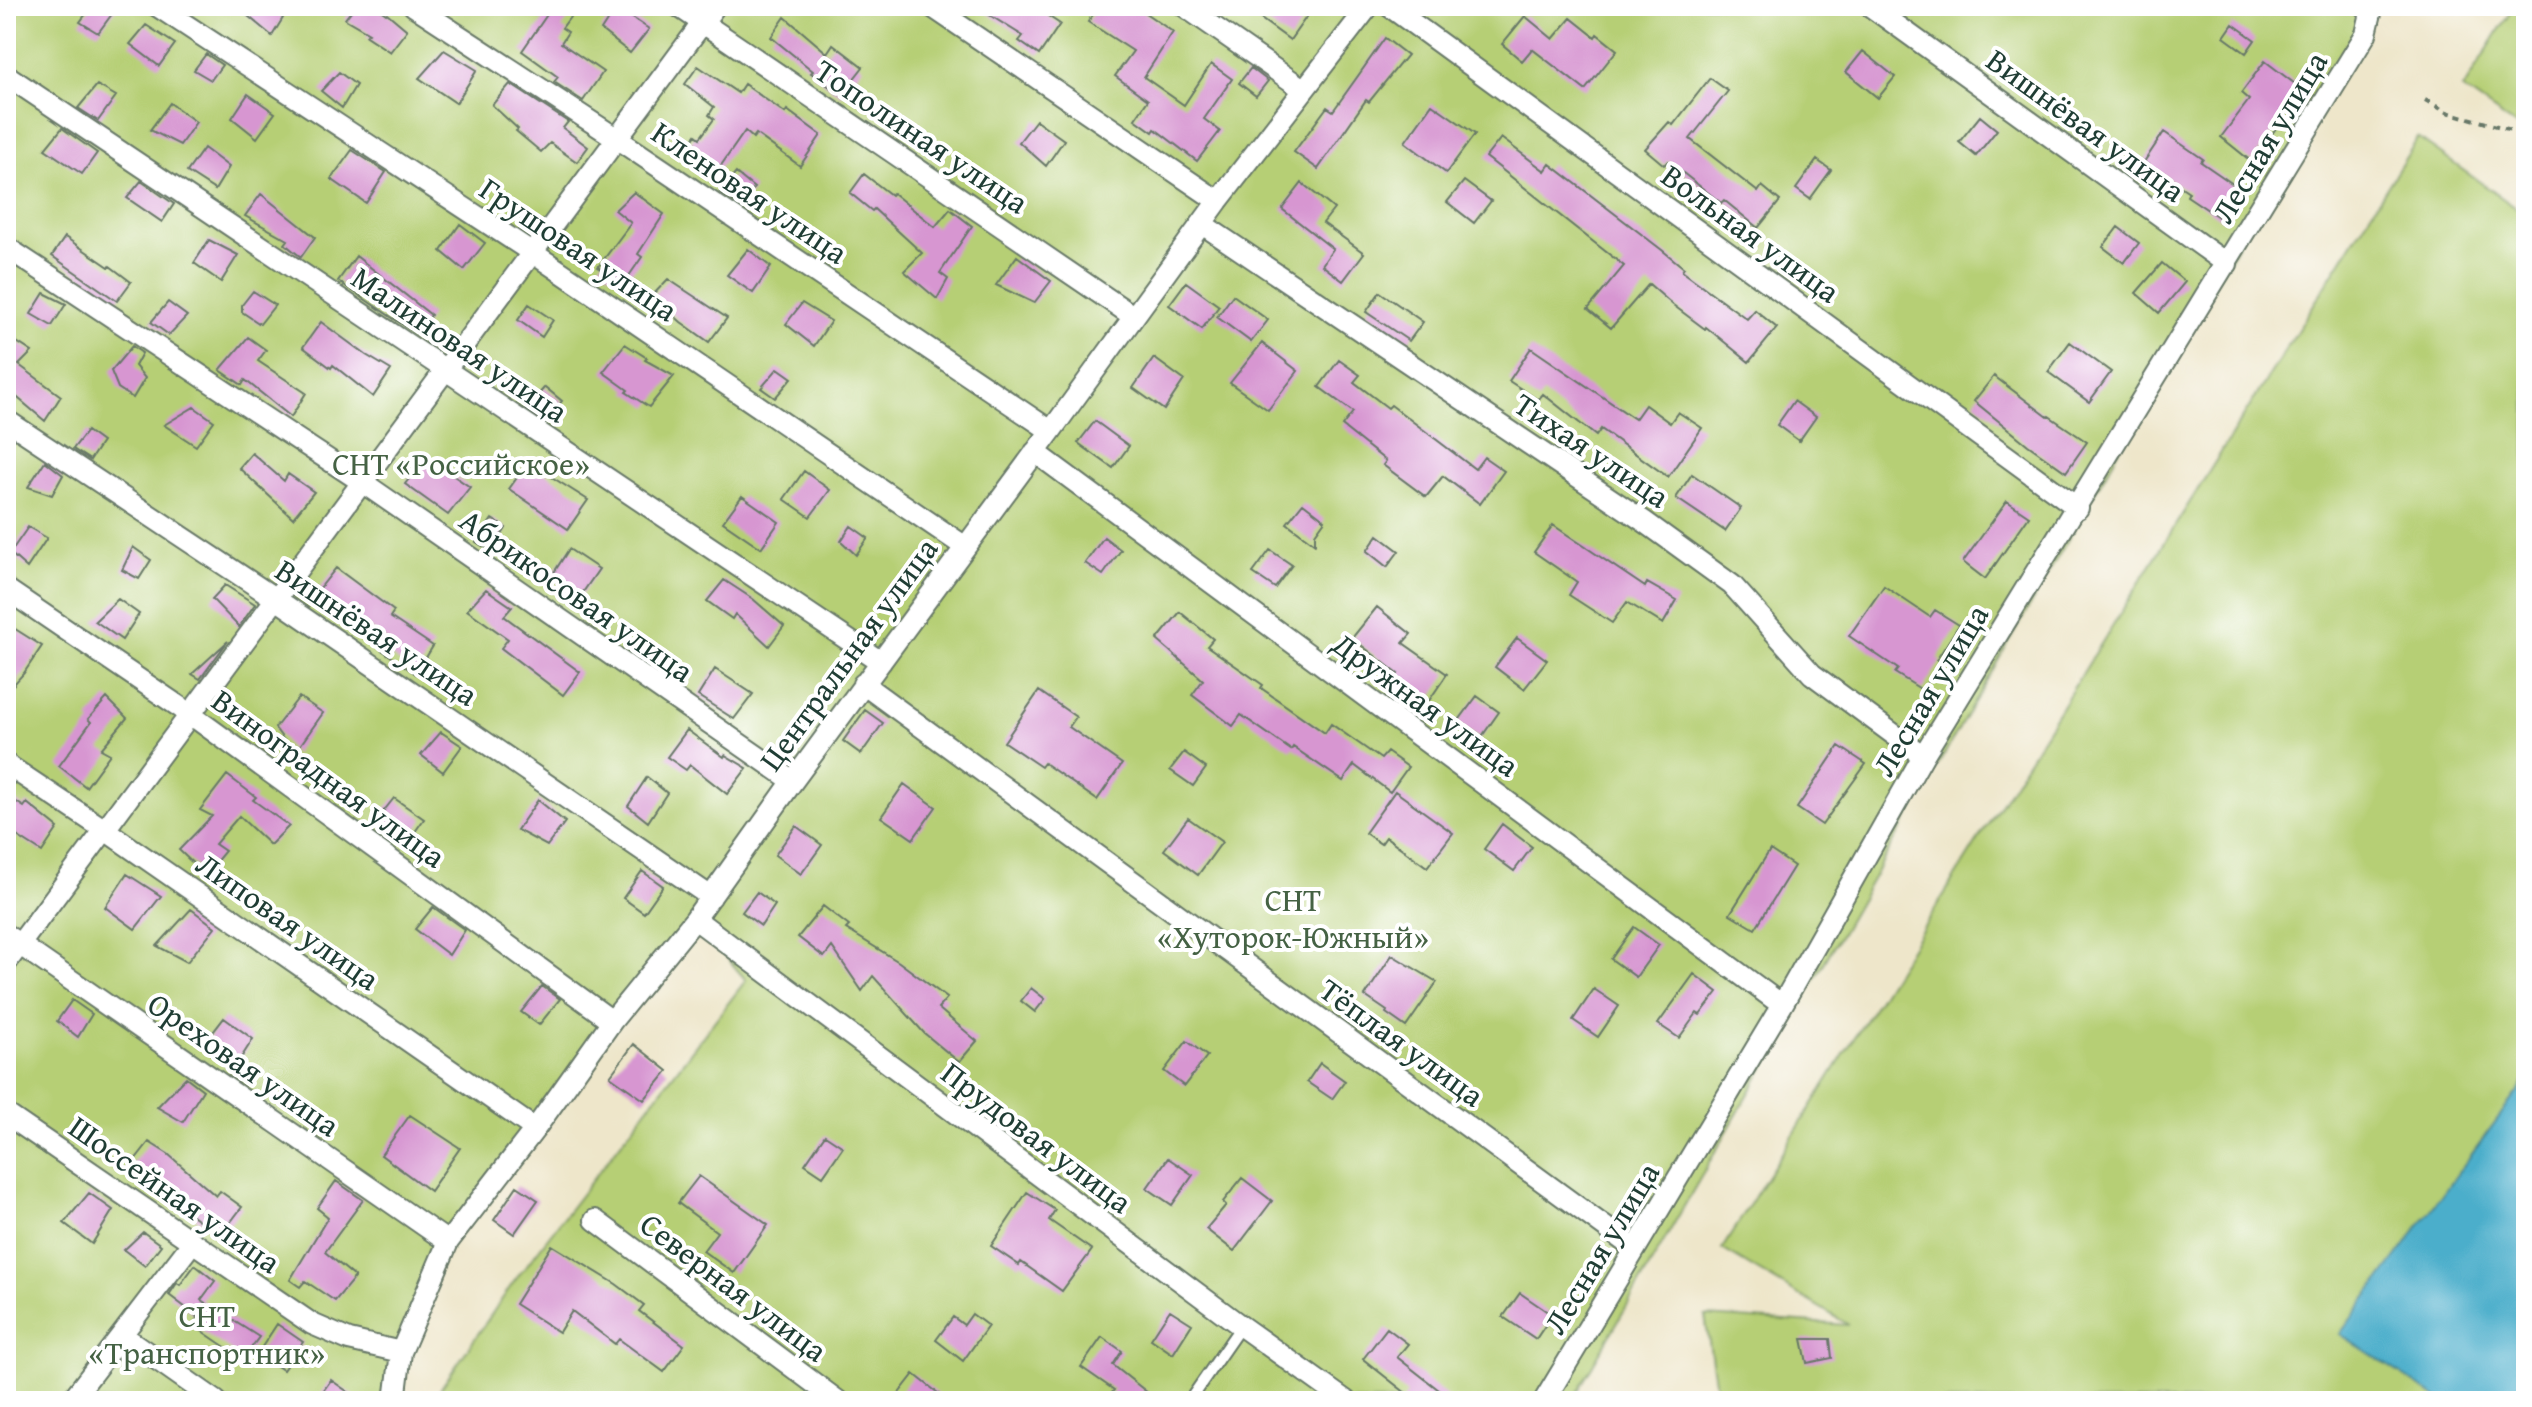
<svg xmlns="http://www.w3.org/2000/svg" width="2532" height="1407" font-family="'Gentium Book Plus',serif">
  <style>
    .green { fill: #b6cf74; stroke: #6a8654; stroke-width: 2 }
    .water { fill: #4caecb; stroke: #367680; stroke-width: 2 }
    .building { fill: #d796d1 }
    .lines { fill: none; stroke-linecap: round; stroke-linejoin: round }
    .service-casing { stroke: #677868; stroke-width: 14 }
    .minor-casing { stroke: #677868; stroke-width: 24 }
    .path { stroke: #677868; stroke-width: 4; stroke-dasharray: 6 6; stroke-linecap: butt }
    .service { stroke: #fff; stroke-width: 10 }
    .minor { stroke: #fff; stroke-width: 20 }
    .labels { text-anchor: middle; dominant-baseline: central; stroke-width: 8; stroke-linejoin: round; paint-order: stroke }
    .street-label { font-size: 32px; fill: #1f3d34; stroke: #fff }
    .park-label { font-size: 32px; fill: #456244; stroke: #fff }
  </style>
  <rect width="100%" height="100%" fill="#fff"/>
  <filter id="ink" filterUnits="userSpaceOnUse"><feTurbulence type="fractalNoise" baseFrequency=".0125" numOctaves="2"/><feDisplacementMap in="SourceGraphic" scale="16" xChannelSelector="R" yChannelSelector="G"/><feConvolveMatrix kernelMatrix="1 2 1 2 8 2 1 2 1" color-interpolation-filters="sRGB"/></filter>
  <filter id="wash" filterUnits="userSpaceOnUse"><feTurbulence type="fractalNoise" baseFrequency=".006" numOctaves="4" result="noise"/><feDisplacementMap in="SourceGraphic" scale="32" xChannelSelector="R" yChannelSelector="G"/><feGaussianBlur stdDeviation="1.8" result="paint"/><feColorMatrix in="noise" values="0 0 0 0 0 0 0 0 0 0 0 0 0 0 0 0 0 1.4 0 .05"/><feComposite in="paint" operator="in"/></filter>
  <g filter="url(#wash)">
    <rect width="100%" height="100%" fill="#eee6ca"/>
    <!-- green -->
    <path class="green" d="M 6,6 L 2358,6 L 2369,16 L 1572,1401 L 432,1401 L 513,1283 L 746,980 L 695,920 L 448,1242 L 401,1352 L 404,1401 L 6,1401 Z
      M 2514,6 L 2526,6 L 2526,133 L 2463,89 Z
      M 2418,138 L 2526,215 L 2526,1080 L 2341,1334 L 2442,1401 L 1718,1401 L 1705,1316 L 1849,1325 L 1722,1249 Z"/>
    <!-- water -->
    <path class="water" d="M 2526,1080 L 2526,1401 L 2442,1401 L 2340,1334 Z"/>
    <g id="blocks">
      <!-- building -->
      <path class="building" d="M 92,6 L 118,6 L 98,33 L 80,22 Z
        M 236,6 L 269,6 L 283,18 L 272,36 Z
        M 355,6 L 375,6 L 386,14 L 387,13 L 407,30 L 390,52 L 366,36 L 369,33 L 345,19 Z
        M 553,6 L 578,6 L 562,28 L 568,32 L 561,43 L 603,72 L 583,101 L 554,82 L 558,77 L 522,51 Z
        M 975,6 L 1033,6 L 1060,24 L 1039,55 L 1019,41 L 1023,36 Z
        M 1098,6 L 1135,6 L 1173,32 L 1144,77 L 1184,105 L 1211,64 L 1232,79 L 1204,119 L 1220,131 L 1197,161 L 1155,129 L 1153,132 L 1135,119 L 1148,100 L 1115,76 L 1133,51 L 1088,22 Z
        M 1243,6 L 1314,6 L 1290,40 Z
        M 616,7 L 649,29 L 630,53 L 601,30 Z
        M 1525,16 L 1553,39 L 1571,18 L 1595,37 L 1597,34 L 1617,50 L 1585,90 L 1532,49 L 1522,61 L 1502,44 Z
        M 785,17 L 827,53 L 833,44 L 863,67 L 841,95 L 811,73 L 813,71 L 771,37 Z
        M 2233,24 L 2255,40 L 2246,53 L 2224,37 Z
        M 146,25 L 175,44 L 159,66 L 130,44 Z
        M 1385,38 L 1407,55 L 1369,102 L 1366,100 L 1318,169 L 1294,152 L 1327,107 L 1333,111 Z
        M 444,50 L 477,70 L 456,103 L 419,78 Z
        M 1863,51 L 1895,77 L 1878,98 L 1846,72 Z
        M 206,54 L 222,65 L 211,80 L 194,70 Z
        M 2265,61 L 2303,90 L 2252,162 L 2221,137 L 2249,100 L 2241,93 Z
        M 698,66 L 738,93 L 744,84 L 785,113 L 787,110 L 821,135 L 800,166 L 756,134 L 753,138 L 745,131 L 715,174 L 686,149 L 696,135 L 700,138 L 714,119 L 709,115 L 714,107 L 685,84 Z
        M 1251,68 L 1268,81 L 1256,96 L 1239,83 Z
        M 339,72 L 356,85 L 342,108 L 321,91 Z
        M 1710,78 L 1728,91 L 1690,139 L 1758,192 L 1762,186 L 1780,201 L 1758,228 L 1724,200 L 1721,203 L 1668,161 L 1664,165 L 1645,149 L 1669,122 L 1673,125 Z
        M 510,84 L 568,122 L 563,128 L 588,147 L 577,162 L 550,143 L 541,152 L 516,131 L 518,129 L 492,105 Z
        M 97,85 L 116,96 L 98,121 L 78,108 Z
        M 248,94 L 275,113 L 257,138 L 232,118 Z
        M 170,103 L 196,122 L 180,145 L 150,130 Z
        M 1432,104 L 1475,134 L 1446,173 L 1405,142 Z
        M 1980,116 L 1997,130 L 1976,156 L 1959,142 Z
        M 1036,120 L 1064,140 L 1046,166 L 1019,142 Z
        M 62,128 L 97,153 L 82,174 L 45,149 Z
        M 2164,132 L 2203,159 L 2201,162 L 2243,191 L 2223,220 L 2187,196 L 2189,192 L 2144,162 Z
        M 1501,138 L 1545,171 L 1550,164 L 1662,250 L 1684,268 L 1682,271 L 1747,319 L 1755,310 L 1777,328 L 1749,362 L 1706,327 L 1705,329 L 1673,305 L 1649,284 L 1611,328 L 1588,309 L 1624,266 L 1486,157 Z
        M 204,148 L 229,167 L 215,190 L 187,172 Z
        M 352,150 L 386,172 L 366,203 L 331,179 Z
        M 1817,160 L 1831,170 L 1810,199 L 1796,189 Z
        M 736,173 L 754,188 L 740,206 L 720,192 Z
        M 864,174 L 891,195 L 893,193 L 935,227 L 950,209 L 972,226 L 940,273 L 948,279 L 937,299 L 904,271 L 922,253 L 874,209 L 872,211 L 850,193 Z
        M 141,181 L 174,204 L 162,222 L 127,198 Z
        M 1464,181 L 1491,201 L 1474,223 L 1447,202 Z
        M 1302,183 L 1334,209 L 1323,223 L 1364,253 L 1343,281 L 1322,265 L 1333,249 L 1282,209 Z
        M 634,192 L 664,214 L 638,254 L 642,257 L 624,283 L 598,267 L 631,223 L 615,210 Z
        M 261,194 L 315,237 L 301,257 L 285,244 L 288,240 L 245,216 Z
        M 460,224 L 485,243 L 464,270 L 441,251 Z
        M 2118,227 L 2139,243 L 2124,263 L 2103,247 Z
        M 65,237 L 109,267 L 110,266 L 131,282 L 117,301 L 52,256 Z
        M 209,240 L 238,255 L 221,282 L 194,263 Z
        M 748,249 L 771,267 L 753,293 L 727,275 Z
        M 356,256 L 431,315 L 418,335 L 338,281 Z
        M 1017,256 L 1051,281 L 1034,303 L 996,285 Z
        M 2162,263 L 2185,282 L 2159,313 L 2136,293 Z
        M 668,279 L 727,318 L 709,342 L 681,322 L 652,296 Z
        M 1186,282 L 1219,306 L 1202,329 L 1169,305 Z
        M 253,291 L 275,305 L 260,324 L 242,312 L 242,305 Z
        M 1380,292 L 1423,322 L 1409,341 L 1366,312 Z
        M 44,293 L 66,304 L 52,326 L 31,314 Z
        M 1233,295 L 1268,320 L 1251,342 L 1217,317 Z
        M 168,302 L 187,316 L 169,335 L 151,322 Z
        M 802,303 L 831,321 L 814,346 L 786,324 Z
        M 529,304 L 553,320 L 542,337 L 518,320 Z
        M 321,322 L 366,355 L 391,370 L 373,397 L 333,365 L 331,368 L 303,347 Z
        M 6,335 L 32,352 L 19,365 L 61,396 L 45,421 L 6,388 Z
        M 248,337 L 266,350 L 258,361 L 306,393 L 291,417 L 245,380 L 242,385 L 220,370 Z
        M 2070,342 L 2111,372 L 2089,402 L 2048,372 Z
        M 1262,343 L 1298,371 L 1268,410 L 1230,383 Z
        M 625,344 L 647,358 L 645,360 L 674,376 L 649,407 L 626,392 L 628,390 L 603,372 Z
        M 132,346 L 142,353 L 135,366 L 145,378 L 133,398 L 118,388 L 111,371 Z
        M 1531,348 L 1635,419 L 1645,405 L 1670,423 L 1678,412 L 1702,428 L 1668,477 L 1601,429 L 1596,436 L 1543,394 L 1538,400 L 1509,381 Z
        M 1154,358 L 1184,380 L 1164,410 L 1133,388 Z
        M 1339,360 L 1360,375 L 1354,382 L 1388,408 L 1391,405 L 1475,469 L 1484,457 L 1504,471 L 1480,504 L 1443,476 L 1426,497 L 1383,465 L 1386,461 L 1342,426 L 1353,412 L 1319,387 Z
        M 778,368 L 792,378 L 775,398 L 761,388 Z
        M 1994,376 L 2048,417 L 2049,416 L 2087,442 L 2066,472 L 2028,445 L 1974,401 Z
        M 545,387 L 562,401 L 546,422 L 526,408 Z
        M 1794,401 L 1816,417 L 1799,441 L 1777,425 Z
        M 194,407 L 214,421 L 196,446 L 164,425 Z
        M 1095,421 L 1129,446 L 1113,468 L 1078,443 Z
        M 87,431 L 102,442 L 90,460 L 73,449 Z
        M 252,453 L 284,481 L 288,474 L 314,492 L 293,518 L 239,468 Z
        M 426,457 L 470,487 L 448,515 L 405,484 Z
        M 45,461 L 63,475 L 52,495 L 28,487 Z
        M 528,462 L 588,500 L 568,529 L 509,489 Z
        M 804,471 L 830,490 L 810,517 L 784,499 Z
        M 1692,474 L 1741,508 L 1725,531 L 1676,498 Z
        M 742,496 L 779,522 L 761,548 L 723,522 Z
        M 2007,501 L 2029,516 L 1985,579 L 1963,562 Z
        M 1303,503 L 1325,520 L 1315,534 L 1315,544 L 1287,523 Z
        M 492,519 L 506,528 L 492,552 L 476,542 Z
        M 1553,525 L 1645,587 L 1647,583 L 1677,600 L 1663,624 L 1627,602 L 1612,623 L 1569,595 L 1577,582 L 1534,552 Z
        M 851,526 L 868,538 L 856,555 L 841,541 Z
        M 28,527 L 47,538 L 27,568 L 10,553 Z
        M 1378,535 L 1399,551 L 1387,567 L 1367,551 Z
        M 1104,537 L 1121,550 L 1103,575 L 1085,563 Z
        M 133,547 L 151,560 L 139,579 L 122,570 Z
        M 569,549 L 599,569 L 579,598 L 551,577 Z
        M 1270,550 L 1292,565 L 1275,588 L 1253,573 Z
        M 336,568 L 394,611 L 390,617 L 433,646 L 416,674 L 382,650 L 389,642 L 316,593 Z
        M 724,580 L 753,599 L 784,626 L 769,646 L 735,614 L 732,619 L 707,601 Z
        M 225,585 L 255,604 L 239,627 L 212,599 Z
        M 1884,586 L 1930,617 L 1935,610 L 1959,625 L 1937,659 L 1941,661 L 1922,690 L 1895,673 L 1898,669 L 1849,636 Z
        M 486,589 L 512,607 L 504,616 L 580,672 L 563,695 L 501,648 L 508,639 L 467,610 Z
        M 118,599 L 139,614 L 122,640 L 95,621 Z
        M 1377,607 L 1411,634 L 1403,643 L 1447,674 L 1426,705 L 1393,681 L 1398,674 L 1352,638 Z
        M 1180,612 L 1213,639 L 1207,646 L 1263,685 L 1261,688 L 1325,733 L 1331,724 L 1381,759 L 1387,752 L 1408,767 L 1390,792 L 1354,765 L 1343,781 L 1293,747 L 1291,750 L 1241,715 L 1233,726 L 1192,695 L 1203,680 L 1157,640 Z
        M 12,627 L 42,646 L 24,673 L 6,693 L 6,635 Z
        M 1517,638 L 1547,660 L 1524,689 L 1495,667 Z
        M 228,641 L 200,679 L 192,674 Z
        M 715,669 L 753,694 L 734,719 L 698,696 Z
        M 1039,691 L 1076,717 L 1069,727 L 1122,764 L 1097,800 L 1044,763 L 1041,767 L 1004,742 Z
        M 1477,696 L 1499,712 L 1480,739 L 1457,723 Z
        M 299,697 L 323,713 L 294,754 L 275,728 Z
        M 107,698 L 127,718 L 101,749 L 110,754 L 86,787 L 59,766 L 91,722 L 88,719 Z
        M 865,710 L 883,723 L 861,754 L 843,741 Z
        M 687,730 L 724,757 L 725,755 L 747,768 L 727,794 L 690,765 L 686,770 L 667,757 Z
        M 441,732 L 462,746 L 443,772 L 421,755 Z
        M 1839,746 L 1866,764 L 1822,825 L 1797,808 Z
        M 1184,752 L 1206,768 L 1193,786 L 1170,770 Z
        M 227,775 L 256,797 L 253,800 L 289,826 L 270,845 L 239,816 L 215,844 L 225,851 L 205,875 L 179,850 L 212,816 L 200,810 Z
        M 647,777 L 667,793 L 648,822 L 628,806 Z
        M 904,784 L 936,807 L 913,839 L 881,817 Z
        M 1395,791 L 1453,833 L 1427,867 L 1386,837 L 1381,844 L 1365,833 Z
        M 6,795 L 24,807 L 27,803 L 58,828 L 42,852 L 6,829 Z
        M 394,798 L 424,819 L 407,843 L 375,822 Z
        M 538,800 L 565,822 L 547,846 L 517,830 Z
        M 1188,818 L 1222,842 L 1198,875 L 1164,850 Z
        M 1502,824 L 1532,847 L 1514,871 L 1484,849 Z
        M 796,826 L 822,845 L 801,874 L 775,855 Z
        M 1770,850 L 1794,866 L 1755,929 L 1730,914 Z
        M 642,871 L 663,886 L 644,913 L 623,898 Z
        M 127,874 L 161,896 L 135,929 L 105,907 Z
        M 757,892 L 775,905 L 761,926 L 742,912 Z
        M 823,906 L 849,926 L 846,929 L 899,962 L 947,998 L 938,1008 L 977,1041 L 959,1062 L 924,1033 L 873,976 L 862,991 L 832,947 L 824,957 L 798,937 Z
        M 433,907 L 465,930 L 449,955 L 415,929 Z
        M 191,909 L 215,927 L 187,962 L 157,946 Z
        M 1634,927 L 1659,945 L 1636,977 L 1611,959 Z
        M 1392,955 L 1437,982 L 1406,1027 L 1386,1013 L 1387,1011 L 1365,996 Z
        M 1694,974 L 1718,992 L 1700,1015 L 1697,1013 L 1679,1038 L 1658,1024 Z
        M 542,986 L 560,999 L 539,1025 L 521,1012 Z
        M 1031,988 L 1045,999 L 1035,1012 L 1021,1001 Z
        M 1594,989 L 1619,1006 L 1598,1037 L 1573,1020 Z
        M 72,1000 L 92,1014 L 78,1037 L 57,1021 Z
        M 224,1018 L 253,1039 L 232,1072 L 204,1044 Z
        M 1187,1041 L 1207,1056 L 1184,1086 L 1164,1071 Z
        M 634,1044 L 668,1071 L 644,1100 L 610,1076 Z
        M 1320,1063 L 1345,1081 L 1332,1099 L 1307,1082 Z
        M 186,1077 L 203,1090 L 183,1122 L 157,1107 Z
        M 410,1115 L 460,1148 L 430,1191 L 381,1155 Z
        M 825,1135 L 843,1147 L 823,1176 L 805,1164 Z
        M 149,1142 L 168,1154 L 216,1196 L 220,1191 L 242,1207 L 220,1236 L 153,1186 L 127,1170 Z
        M 1168,1158 L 1193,1175 L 1172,1205 L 1147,1188 Z
        M 699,1176 L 768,1225 L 734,1273 L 703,1251 L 717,1232 L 678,1203 Z
        M 1242,1178 L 1272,1201 L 1234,1251 L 1206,1229 L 1226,1205 L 1223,1202 Z
        M 336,1181 L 363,1200 L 325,1252 L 355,1277 L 335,1301 L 305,1281 L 300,1287 L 290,1280 L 328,1217 L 317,1208 Z
        M 517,1186 L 538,1200 L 514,1234 L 494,1220 Z
        M 1027,1192 L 1055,1210 L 1049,1220 L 1092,1250 L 1062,1291 L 1021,1262 L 1019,1265 L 991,1246 Z
        M 89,1193 L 113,1210 L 92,1244 L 64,1223 Z
        M 143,1232 L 161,1245 L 145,1266 L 124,1250 Z
        M 552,1245 L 616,1284 L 644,1305 L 639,1311 L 684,1345 L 664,1372 L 619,1339 L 615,1344 L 572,1311 L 559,1332 L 515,1304 Z
        M 195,1265 L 215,1281 L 201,1300 L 259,1337 L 243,1359 L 193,1325 L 198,1317 L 169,1295 L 177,1283 L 180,1285 Z
        M 1520,1293 L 1552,1315 L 1536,1339 L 1503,1317 Z
        M 1170,1310 L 1192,1324 L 1173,1354 L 1151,1339 Z
        M 972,1314 L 988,1326 L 963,1361 L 936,1340 L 953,1317 L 964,1325 Z
        M 277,1324 L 303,1342 L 283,1370 L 258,1353 Z
        M 1387,1328 L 1408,1344 L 1397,1357 L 1453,1401 L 1402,1401 L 1407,1394 L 1363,1359 Z
        M 1102,1337 L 1122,1351 L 1113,1365 L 1158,1401 L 1106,1401 L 1114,1390 L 1081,1367 Z
        M 1802,1339 L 1830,1339 L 1832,1358 L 1807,1363 Z
        M 914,1374 L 948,1401 L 893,1401 Z
        M 331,1380 L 361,1401 L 316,1401 Z"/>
    </g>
  </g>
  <g filter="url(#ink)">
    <use href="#blocks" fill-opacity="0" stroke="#677868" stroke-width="2"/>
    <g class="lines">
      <defs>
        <path id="service" d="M 1189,1401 L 1241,1326"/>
        <path id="minor" d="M 157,6 L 533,253 L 964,546
          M 414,6 L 616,138 L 1051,431
          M 678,6 L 1133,316
          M 931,6 L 1218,201
          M 1184,6 L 1303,89
          M 1389,6 L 2078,508
          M 1870,6 L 2227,264
          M 6,75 L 881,662
          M 1202,224 L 1645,522 L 1732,585 L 1812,674 L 1923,756
          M 6,247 L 362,482 L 793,781
          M 6,420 L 276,599 L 711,897
          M 1035,452 L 1782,1005
          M 6,589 L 190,714 L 612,1021
          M 863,684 L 1635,1249
          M 6,764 L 105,830 L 535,1129
          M 695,919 L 1241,1326 L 1346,1401
          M 6,935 L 448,1242
          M 6,963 L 715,6
          M 6,1114 L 312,1324 L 349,1340 L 401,1352
          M 595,1220 L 838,1401
          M 122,1335 L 216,1401
          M 71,1401 L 192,1243
          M 395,1401 L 401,1352 L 448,1242 L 535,1129 L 612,1021 L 695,919 L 793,781 L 1051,431 L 1218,201 L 1369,6
          M 1544,1401 L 1782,1005 L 1923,756 L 2366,34 L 2371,13 L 2365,6"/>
      </defs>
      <!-- service casing -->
      <use href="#service" class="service-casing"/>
      <!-- minor casing -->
      <use href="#minor" class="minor-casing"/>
      <!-- path -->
      <path class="path" d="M 2425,100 L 2447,112 L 2515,131 L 2526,139"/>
      <!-- service -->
      <use href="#service" class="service"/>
      <!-- minor -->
      <use href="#minor" class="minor"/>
    </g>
  </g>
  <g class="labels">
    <!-- street labels -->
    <g class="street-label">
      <text transform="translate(2086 125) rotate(36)">Вишнёвая улица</text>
      <text transform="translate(922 136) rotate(34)">Тополиная улица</text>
      <text transform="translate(2269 137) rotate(-59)">Лесная улица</text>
      <text transform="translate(750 192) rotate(34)">Кленовая улица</text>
      <text transform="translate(1751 233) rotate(36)">Вольная улица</text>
      <text transform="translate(579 249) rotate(34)">Грушовая улица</text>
      <text transform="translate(460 344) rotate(34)">Малиновая улица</text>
      <text transform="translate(1592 450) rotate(34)">Тихая улица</text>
      <text transform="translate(577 595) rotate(35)">Абрикосовая улица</text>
      <text transform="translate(377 632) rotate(34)">Вишнёвая улица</text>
      <text transform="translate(848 654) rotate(-54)">Центральная улица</text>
      <text transform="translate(1930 690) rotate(-59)">Лесная улица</text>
      <text transform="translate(1426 704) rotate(36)">Дружная улица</text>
      <text transform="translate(329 778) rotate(36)">Виноградная улица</text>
      <text transform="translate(288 921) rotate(35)">Липовая улица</text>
      <text transform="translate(1402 1042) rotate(36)">Тёплая улица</text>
      <text transform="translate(244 1064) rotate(35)">Ореховая улица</text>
      <text transform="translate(1037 1137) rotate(37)">Прудовая улица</text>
      <text transform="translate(175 1194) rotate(35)">Шоссейная улица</text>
      <text transform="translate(1601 1248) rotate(-59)">Лесная улица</text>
      <text transform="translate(734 1287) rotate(37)">Северная улица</text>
    </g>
    <!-- park labels -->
    <g class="park-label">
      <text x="461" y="463">СНТ «Российское»</text>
      <text x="1293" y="899">СНТ<tspan x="1293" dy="37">«Хуторок-Южный»</tspan></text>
      <text x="207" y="1315">СНТ<tspan x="207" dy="37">«Транспортник»</tspan></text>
    </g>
  </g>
  <!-- margin -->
  <rect width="2532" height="1407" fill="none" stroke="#fff" stroke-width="32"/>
</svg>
